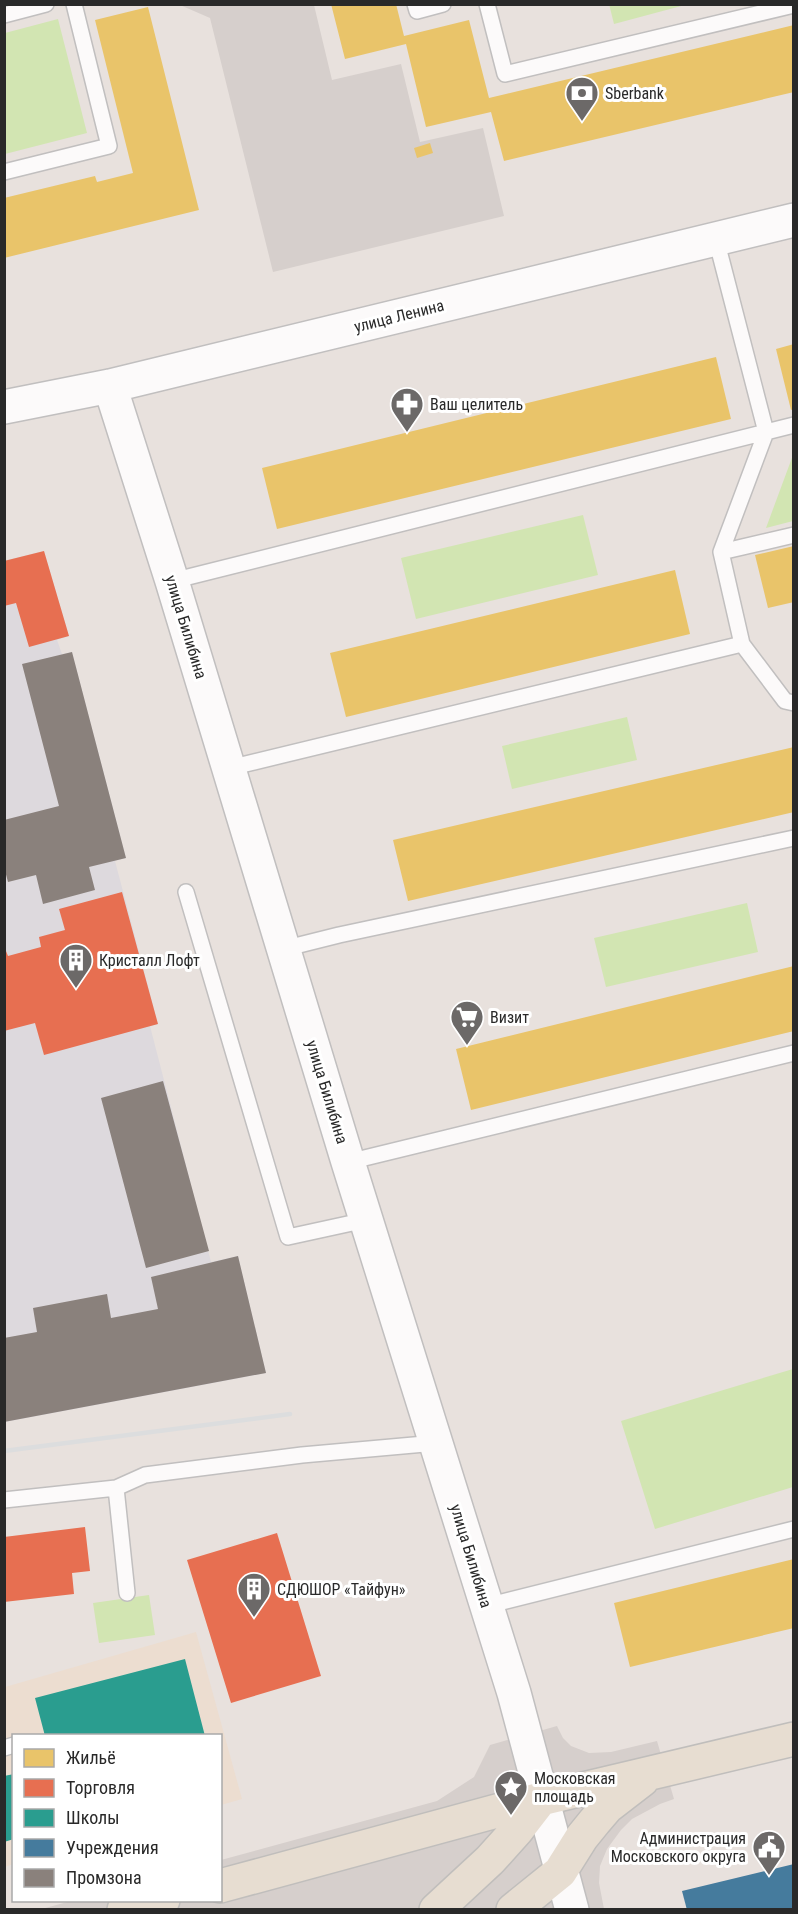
<svg xmlns="http://www.w3.org/2000/svg" width="798" height="1914" font-family="'Roboto Condensed',sans-serif">
  <style>
    .industrial { fill: #ddd9dd }
    .education { fill: #ecddd0 }
    .green { fill: #d2e5b2 }
    .plaza { fill: #d6cfcc }
    .homes { fill: #e9c46a }
    .shops { fill: #e76f51 }
    .schools { fill: #2a9d8f }
    .public { fill: #457b9d }
    .industry { fill: #8a817c }
    .lines { fill: none; stroke-linecap: round; stroke-linejoin: round }
    .service-casing { stroke: #c1bfbf; stroke-width: 18 }
    .secondary-casing { stroke: #c1bfbf; stroke-width: 36 }
    .primary-casing { stroke: #c0bebc; stroke-width: 36 }
    .service { stroke: #fcfafa; stroke-width: 15 }
    .secondary { stroke: #fcfafa; stroke-width: 33 }
    .primary { stroke: #e7ddd1; stroke-width: 33 }
    .rail { stroke: #dcddde; stroke-width: 4.5 }
    .labels { text-anchor: middle; dominant-baseline: central; stroke-width: 6; stroke-linejoin: round; paint-order: stroke }
    .poi-label { font-size: 16px; fill: #292929; stroke: #fff; text-anchor: start }
    .street-label { font-size: 16px; fill: #292929; stroke: #fff }
  </style>
  <rect width="100%" height="100%" fill="#e8e1dd"/>
  <!-- industrial -->
  <path class="industrial" d="M 44,551 L 69,636 L 57,640 L 62,654 L 72,652 L 126,858 L 115,861 L 158,1024 L 150,1026 L 211,1262 L 238,1256 L 266,1373 L 5,1422 L 4,561 Z"/>
  <!-- education -->
  <path class="education" d="M 196,1632 L 242,1799 L 221,1805 L 220,1736 L 14,1736 L 13,1864 L 5,1867 L 5,1687 Z"/>
  <!-- green -->
  <path class="green" d="M 609,4 L 685,4 L 685,5 L 614,24 Z
    M 58,19 L 87,133 L 5,154 L 5,33 Z
    M 793,455 L 793,521 L 766,528 Z
    M 583,515 L 598,575 L 416,619 L 401,558 Z
    M 627,717 L 637,760 L 512,789 L 502,746 Z
    M 747,903 L 758,952 L 606,987 L 594,938 Z
    M 793,1369 L 793,1487 L 655,1529 L 621,1421 Z
    M 149,1595 L 155,1635 L 99,1643 L 93,1603 Z"/>
  <!-- plaza -->
  <path class="plaza" d="M 180,5 L 314,5 L 332,80 L 401,64 L 420,142 L 483,128 L 504,216 L 273,272 L 210,18 Z
    M 557,1726 L 563,1738 L 571,1746 L 589,1753 L 611,1752 L 657,1741 L 674,1799 L 660,1804 L 632,1819 L 621,1830 L 607,1849 L 600,1866 L 599,1883 L 604,1909 L 38,1910 L 71,1901 L 220,1900 L 221,1860 L 437,1801 L 474,1777 L 490,1745 Z"/>
  <!-- homes -->
  <path class="homes" d="M 331,4 L 396,4 L 404,36 L 469,20 L 489,98 L 794,25 L 794,92 L 504,161 L 491,112 L 426,127 L 406,44 L 345,59 Z
    M 148,7 L 199,210 L 4,258 L 4,198 L 95,176 L 97,182 L 133,173 L 95,20 Z
    M 430,143 L 433,153 L 417,158 L 414,148 Z
    M 794,344 L 794,409 L 791,410 L 776,349 Z
    M 716,357 L 731,419 L 277,529 L 262,468 Z
    M 794,546 L 794,602 L 768,608 L 755,555 Z
    M 675,570 L 690,634 L 346,717 L 330,653 Z
    M 794,747 L 794,812 L 408,901 L 393,840 Z
    M 794,966 L 794,1031 L 471,1110 L 456,1049 Z
    M 794,1559 L 794,1628 L 630,1667 L 614,1603 Z"/>
  <!-- shops -->
  <path class="shops" d="M 44,551 L 69,636 L 29,647 L 16,603 L 4,606 L 4,561 Z
    M 122,892 L 158,1024 L 44,1055 L 35,1023 L 4,1031 L 4,946 L 8,956 L 41,947 L 39,937 L 65,930 L 59,909 Z
    M 85,1527 L 90,1571 L 72,1573 L 74,1594 L 4,1602 L 4,1537 Z
    M 277,1533 L 321,1676 L 231,1703 L 187,1560 Z"/>
  <!-- schools -->
  <path class="schools" d="M 185,1659 L 205,1736 L 45,1736 L 35,1698 Z
    M 14,1774 L 14,1839 L 4,1842 L 4,1776 Z"/>
  <!-- public -->
  <path class="public" d="M 794,1864 L 794,1910 L 687,1910 L 682,1891 Z"/>
  <!-- industry -->
  <path class="industry" d="M 72,652 L 126,858 L 89,867 L 95,890 L 43,904 L 36,875 L 8,882 L 4,867 L 4,820 L 59,806 L 22,664 Z
    M 163,1081 L 209,1251 L 146,1268 L 101,1098 Z
    M 238,1256 L 266,1373 L 4,1422 L 4,1338 L 37,1332 L 33,1308 L 107,1294 L 111,1318 L 158,1309 L 151,1277 Z"/>
  <g class="lines">
    <defs>
      <path id="service" d="M 415,4 L 417,11 L 443,4
        M 487,4 L 505,74 L 794,5
        M 4,15 L 46,4
        M 4,172 L 109,146 L 74,4
        M 716,239 L 766,432 L 721,552 L 794,535
        M 172,581 L 794,425
        M 742,644 L 785,701 L 794,703
        M 229,768 L 742,644 L 721,552
        M 186,892 L 288,1237 L 366,1220
        M 283,949 L 339,935 L 794,838
        M 348,1162 L 794,1053
        M 116,1488 L 127,1593
        M 4,1500 L 116,1488 L 145,1475 L 302,1455 L 436,1443
        M 486,1606 L 794,1529
        M 4,1748 L 14,1745"/>
      <path id="secondary" d="M 110,386 L 172,581 L 348,1162 L 514,1693 L 572,1910
        M 4,407 L 110,386 L 794,220"/>
      <path id="primary" d="M 220,1886 L 541,1799 L 794,1739
        M 124,1910 L 163,1900
        M 436,1910 L 490,1860 L 517,1830 L 541,1799
        M 513,1910 L 560,1872 L 582,1837 L 595,1821 L 607,1807 L 642,1780"/>
    </defs>
    <!-- service casing -->
    <use href="#service" class="service-casing"/>
    <!-- secondary casing -->
    <use href="#secondary" class="secondary-casing"/>
    <!-- primary casing -->
    <use href="#primary" class="primary-casing"/>
    <!-- service -->
    <use href="#service" class="service"/>
    <!-- secondary -->
    <use href="#secondary" class="secondary"/>
    <!-- primary -->
    <use href="#primary" class="primary"/>
    <!-- rail -->
    <path class="rail" d="M 4,1451 L 290,1414"/>
  </g>
  <!-- icons -->
  <defs>
    <symbol id="bank-pin" viewBox="-11 -11 22 30"><path d="M0 17L-7.5 6A9.5 9.5 0 1 1 7.5 6Z" fill="#6c6968" stroke="#fff"/><path d="M-6-4H6V4H-6ZM0-2.3a2.3 2.3 0 1 0 0 4.6a2.3 2.3 0 1 0 0-4.6Z" fill="#fff"/></symbol>
    <symbol id="pharmacy-pin" viewBox="-11 -11 22 30"><path d="M0 17L-7.5 6A9.5 9.5 0 1 1 7.5 6Z" fill="#6c6968" stroke="#fff"/><path d="M-2-6h4v4h4v4h-4v4h-4v-4h-4v-4h4Z" fill="#fff"/></symbol>
    <symbol id="building-pin" viewBox="-11 -11 22 30"><path d="M0 17L-7.5 6A9.5 9.5 0 1 1 7.5 6Z" fill="#6c6968" stroke="#fff"/><path d="M-4-6H4V6H1V3H-1V6H-4ZM-2.5-4.3h1.7v1.8h-1.7ZM.8-4.3h1.7v1.8H.8ZM-2.5-1h1.7V.8h-1.7ZM.8-1h1.7V.8H.8Z" fill="#fff"/></symbol>
    <symbol id="supermarket-pin" viewBox="-11 -11 22 30"><path d="M0 17L-7.5 6A9.5 9.5 0 1 1 7.5 6Z" fill="#6c6968" stroke="#fff"/><path d="M-6-5.5h2.5l.6 2H6L4.5 2H-2.5L-4.4-4H-6ZM-1.5 3.2a1.3 1.3 0 1 0 .1 0ZM3 3.2a1.3 1.3 0 1 0 .1 0Z" fill="#fff"/></symbol>
    <symbol id="sight-pin" viewBox="-11 -11 22 30"><path d="M0 17L-7.5 6A9.5 9.5 0 1 1 7.5 6Z" fill="#6c6968" stroke="#fff"/><path d="M0-6L1.8-2.2L6-1.7L2.9 1.2L3.7 5.4L0 3.3L-3.7 5.4L-2.9 1.2L-6-1.7L-1.8-2.2Z" fill="#fff"/></symbol>
    <symbol id="civic-pin" viewBox="-11 -11 22 30"><path d="M0 17L-7.5 6A9.5 9.5 0 1 1 7.5 6Z" fill="#6c6968" stroke="#fff"/><path d="M-.6-6.5H3V-4.5H.6V-3L4-1V1h2V6H-6V1h2V-1L-.6-3ZM-1.2 2.5V6h2.4V2.5Z" fill="#fff"/></symbol>
  </defs>
  <g fill-rule="evenodd">
    <use href="#bank-pin" x="563" y="74" width="38" height="52"/>
    <use href="#pharmacy-pin" x="388" y="385" width="38" height="52"/>
    <use href="#building-pin" x="57" y="941" width="38" height="52"/>
    <use href="#supermarket-pin" x="448" y="998" width="38" height="52"/>
    <use href="#building-pin" x="235" y="1570" width="38" height="52"/>
    <use href="#sight-pin" x="492" y="1768" width="38" height="52"/>
    <use href="#civic-pin" x="750" y="1828" width="38" height="52"/>
  </g>
  <g class="labels">
    <!-- poi labels -->
    <g class="poi-label">
      <text x="605" y="93">Sberbank</text>
      <text x="430" y="404">Ваш целитель</text>
      <text x="99" y="960">Кристалл Лофт</text>
      <text x="490" y="1017">Визит</text>
      <text x="277" y="1589">СДЮШОР «Тайфун»</text>
      <text x="534" y="1778">Московская<tspan x="534" dy="18">площадь</tspan></text>
      <text x="746" y="1838" text-anchor="end">Администрация<tspan x="746" dy="18">Московского округа</tspan></text>
    </g>
    <!-- street labels -->
    <g class="street-label">
      <text transform="translate(399 316) rotate(-14)">улица Ленина</text>
      <text transform="translate(186 627) rotate(73)">улица Билибина</text>
      <text transform="translate(327 1092) rotate(73)">улица Билибина</text>
      <text transform="translate(471 1556) rotate(73)">улица Билибина</text>
    </g>
  </g>
  <!-- border -->
  <rect width="798" height="1914" fill="none" stroke="#292929" stroke-width="12"/>
  <!-- legend -->
  <rect x="12" y="1734" width="210" height="168" fill="#ffffff" stroke="#a9a9a9" stroke-width="1.5"/>
  <rect x="24" y="1749" width="30" height="18" fill="#e9c46a" stroke="#a9a9a9" stroke-width="1.5"/>
  <text x="66" y="1764" font-size="18" fill="#292929">Жильё</text>
  <rect x="24" y="1779" width="30" height="18" fill="#e76f51" stroke="#a9a9a9" stroke-width="1.5"/>
  <text x="66" y="1794" font-size="18" fill="#292929">Торговля</text>
  <rect x="24" y="1809" width="30" height="18" fill="#2a9d8f" stroke="#a9a9a9" stroke-width="1.5"/>
  <text x="66" y="1824" font-size="18" fill="#292929">Школы</text>
  <rect x="24" y="1839" width="30" height="18" fill="#457b9d" stroke="#a9a9a9" stroke-width="1.5"/>
  <text x="66" y="1854" font-size="18" fill="#292929">Учреждения</text>
  <rect x="24" y="1869" width="30" height="18" fill="#8a817c" stroke="#a9a9a9" stroke-width="1.5"/>
  <text x="66" y="1884" font-size="18" fill="#292929">Промзона</text>
</svg>
